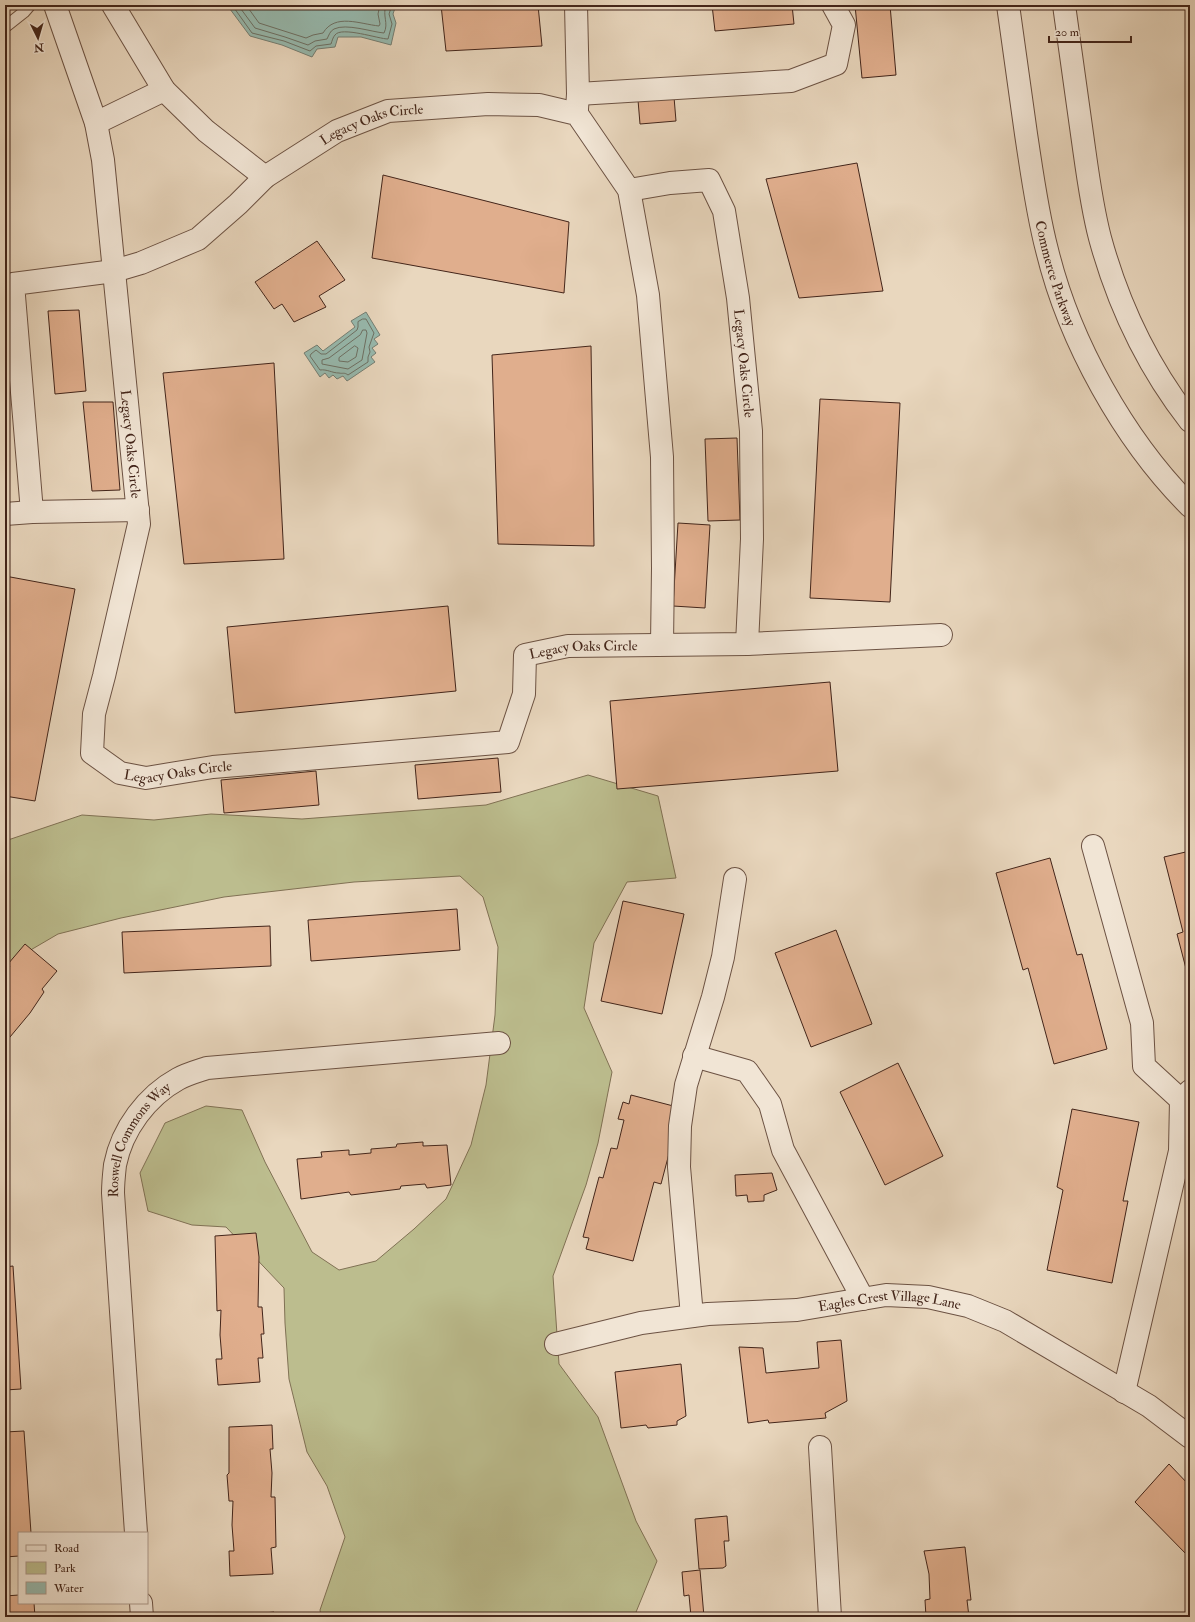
<svg xmlns="http://www.w3.org/2000/svg" width="1195" height="1622" font-family="'IM FELL Double Pica',serif">
  <style>
    .green { fill: #bcbd8e; stroke: #807154 }
    .water { fill: #97baaf; stroke: #757e73 }
    .lines { fill: none; stroke-linecap: round; stroke-linejoin: round }
    .shore { stroke: #6d7064; stroke-width: 1 }
    .building { fill: #e0ae8d; stroke: #43251a }
    .service-casing { stroke: #6c5243; stroke-width: 13 }
    .minor-casing { stroke: #6c5243; stroke-width: 24 }
    .tertiary-casing { stroke: #6c5243; stroke-width: 24 }
    .service { stroke: #f1e5d5; stroke-width: 11 }
    .minor { stroke: #f1e5d5; stroke-width: 22 }
    .tertiary { stroke: #f1e5d5; stroke-width: 22 }
    .labels { text-anchor: middle; dominant-baseline: central; stroke-width: 3; stroke-linejoin: round; paint-order: stroke }
    .street-label { font-size: 14px; fill: #43251a; stroke: #f1e5d5 }
  </style>
  <rect width="100%" height="100%" fill="#e9d7be"/>
  <filter id="stains"><feTurbulence type="fractalNoise" baseFrequency=".005" numOctaves="4"/><feColorMatrix values="0 0 0 0 .2 0 0 0 0 .09 0 0 0 0 .02 0 0 0 .5 -.17"/></filter>
  <radialGradient id="worn" r=".72"><stop offset=".6" stop-color="#630" stop-opacity="0"/><stop offset="1" stop-color="#630" stop-opacity=".3"/></radialGradient>
  <!-- green -->
  <path class="green" d="M 588,775 L 658,796 L 676,878 L 627,882 L 594,943 L 584,1008 L 612,1072 L 598,1143 L 586,1185 L 553,1276 L 559,1364 L 598,1417 L 636,1521 L 657,1561 L 634,1617 L 321,1617 L 320,1610 L 345,1537 L 327,1486 L 307,1452 L 289,1379 L 285,1323 L 284,1288 L 226,1227 L 192,1225 L 148,1211 L 140,1173 L 165,1123 L 206,1106 L 242,1110 L 265,1162 L 312,1252 L 339,1270 L 376,1261 L 414,1229 L 446,1199 L 471,1145 L 486,1085 L 495,1015 L 498,947 L 483,897 L 460,876 L 354,882 L 224,897 L 121,918 L 58,934 L 5,965 L 5,841 L 82,815 L 154,820 L 211,814 L 302,819 L 486,805 Z"/>
  <!-- water -->
  <path class="water" d="M 227,5 L 396,5 L 393,14 L 396,23 L 391,45 L 361,37 L 338,37 L 335,47 L 317,49 L 312,57 L 282,45 L 250,36 Z
    M 366,312 L 380,335 L 374,339 L 378,344 L 372,348 L 376,353 L 371,357 L 375,362 L 347,381 L 343,376 L 337,379 L 333,375 L 329,378 L 325,373 L 320,377 L 304,353 L 317,345 L 323,351 L 355,327 L 351,321 Z"/>
  <g class="lines">
    <!-- shore -->
    <path class="shore" d="M 232,5 L 252,33 L 284,41 L 310,51 L 316,46 L 331,44 C 332,41 333,37 335,35 C 341,26 379,39 388,39 L 392,24 L 389,14 L 392,5
      M 238,5 L 255,28 L 285,37 L 308,45 L 315,41 L 327,39 C 329,35 330,31 334,29 C 346,23 372,32 384,33 C 389,23 382,16 386,5
      M 246,5 L 259,23 L 306,38 L 313,35 L 323,33 C 335,13 360,24 379,26 L 380,24 L 378,14 L 380,5
      M 363,319 L 366,319 L 374,333 C 372,338 371,342 369,347 L 370,352 L 368,357 L 368,362 L 348,375 C 344,372 343,374 339,373 C 332,373 327,369 320,370 L 310,356 L 311,354 L 316,350 L 321,354 L 326,354 L 357,330 L 358,327 L 358,322 Z
      M 363,330 L 366,330 L 367,333 L 362,360 L 348,369 L 322,364 L 322,360 L 329,358 L 360,335 Z
      M 355,346 L 358,348 L 356,357 L 348,362 L 339,361 L 339,358 Z"/>
  </g>
  <!-- building -->
  <path class="building" d="M 441,5 L 538,5 L 542,46 L 446,51 Z
    M 712,5 L 792,5 L 794,24 L 715,31 Z
    M 855,5 L 890,5 L 896,75 L 862,78 Z
    M 674,97 L 676,121 L 640,124 L 638,100 Z
    M 857,163 L 883,291 L 799,298 L 766,179 Z
    M 383,175 L 569,222 L 564,293 L 372,258 Z
    M 317,241 L 345,280 L 319,296 L 326,307 L 294,322 L 282,304 L 274,309 L 255,282 Z
    M 79,310 L 86,391 L 55,394 L 48,311 Z
    M 591,346 L 594,546 L 498,544 L 492,355 Z
    M 274,363 L 284,559 L 184,564 L 163,373 Z
    M 820,399 L 900,403 L 890,602 L 810,598 Z
    M 83,402 L 113,402 L 120,490 L 92,491 Z
    M 737,438 L 740,520 L 708,521 L 705,439 Z
    M 678,523 L 710,525 L 705,608 L 673,606 Z
    M 5,576 L 75,589 L 35,801 L 5,796 Z
    M 448,606 L 456,691 L 235,713 L 227,627 Z
    M 830,682 L 838,771 L 617,789 L 610,701 Z
    M 498,758 L 501,792 L 418,799 L 415,765 Z
    M 316,771 L 319,805 L 224,813 L 221,780 Z
    M 1190,851 L 1190,984 L 1177,934 L 1183,932 L 1164,857 Z
    M 1050,858 L 1077,955 L 1082,954 L 1107,1049 L 1054,1064 L 1028,968 L 1023,970 L 996,873 Z
    M 623,901 L 684,914 L 662,1014 L 601,1001 Z
    M 457,909 L 460,950 L 311,961 L 308,920 Z
    M 270,926 L 271,966 L 124,973 L 122,932 Z
    M 836,930 L 872,1024 L 811,1047 L 775,953 Z
    M 25,944 L 57,971 L 42,989 L 44,992 L 30,1013 L 5,1043 L 5,973 L 10,966 L 8,964 Z
    M 898,1063 L 943,1156 L 885,1185 L 840,1092 Z
    M 631,1095 L 681,1108 L 661,1184 L 654,1182 L 633,1261 L 586,1249 L 589,1238 L 583,1237 L 599,1177 L 603,1178 L 611,1148 L 617,1149 L 624,1120 L 618,1119 L 623,1102 L 629,1104 Z
    M 1072,1109 L 1139,1122 L 1123,1201 L 1128,1201 L 1112,1283 L 1047,1270 L 1063,1190 L 1057,1187 Z
    M 423,1142 L 423,1146 L 447,1145 L 451,1185 L 427,1188 L 425,1184 L 401,1186 L 400,1189 L 351,1195 L 349,1192 L 301,1199 L 297,1159 L 322,1157 L 321,1152 L 349,1150 L 349,1155 L 371,1153 L 371,1149 L 396,1147 L 397,1144 Z
    M 772,1173 L 777,1190 L 764,1195 L 764,1201 L 748,1202 L 747,1195 L 736,1196 L 735,1175 Z
    M 5,1186 L 8,1226 L 5,1226 Z
    M 256,1233 L 259,1257 L 258,1307 L 262,1307 L 264,1334 L 261,1334 L 263,1358 L 258,1358 L 260,1382 L 218,1385 L 216,1359 L 222,1359 L 220,1335 L 221,1310 L 217,1311 L 215,1236 Z
    M 13,1266 L 21,1389 L 5,1390 L 5,1267 Z
    M 841,1340 L 847,1401 L 825,1413 L 826,1418 L 769,1423 L 768,1420 L 748,1423 L 739,1347 L 763,1348 L 766,1373 L 819,1368 L 817,1342 Z
    M 681,1364 L 686,1416 L 677,1421 L 677,1425 L 648,1428 L 646,1425 L 621,1428 L 615,1372 Z
    M 272,1425 L 273,1449 L 270,1449 L 272,1473 L 271,1497 L 275,1497 L 276,1547 L 271,1548 L 273,1574 L 230,1576 L 229,1551 L 234,1551 L 232,1525 L 233,1501 L 229,1501 L 227,1475 L 229,1473 L 229,1427 Z
    M 24,1431 L 31,1533 L 19,1533 L 19,1556 L 5,1557 L 5,1432 Z
    M 1169,1464 L 1190,1486 L 1190,1558 L 1135,1502 Z
    M 727,1516 L 729,1541 L 724,1541 L 726,1566 L 723,1568 L 699,1569 L 695,1519 Z
    M 965,1547 L 971,1600 L 967,1600 L 969,1617 L 926,1617 L 925,1600 L 930,1599 L 929,1574 L 924,1551 Z
    M 700,1570 L 704,1617 L 691,1617 L 689,1595 L 684,1596 L 682,1572 Z
    M 19,1595 L 19,1603 L 34,1603 L 35,1617 L 5,1617 L 5,1596 Z
    M 274,1612 L 274,1617 L 234,1617 L 234,1616 Z"/>
  <g class="lines">
    <defs>
      <path id="service" d="M 5,27 L 24,12 L 30,5"/>
      <g id="minor">
        <path id="s1" d="M 55,5 L 96,123 L 103,160 L 139,524 L 104,676 L 94,714 L 92,753 L 120,773 L 146,778 L 213,767 L 508,742 L 524,694 L 525,655 L 568,646 L 747,644 L 941,635"/>
        <path d="M 113,5 L 164,90 L 206,131 L 265,177"/>
        <path d="M 576,5 L 578,94 L 577,109"/>
        <path d="M 578,94 L 791,81 L 836,64 L 844,25 L 833,5"/>
        <path d="M 96,123 L 164,90"/>
        <path id="s2" d="M 629,190 L 670,183 L 709,180 L 724,211 L 738,298 L 751,431 L 752,539 L 747,644"/>
        <path id="s3" d="M 32,512 L 13,284 L 114,271 L 141,263 L 198,239 L 238,204 L 265,177 L 337,131 L 388,111 L 488,104 L 539,105 L 577,114 L 629,190 L 648,295 L 662,457 L 663,568 L 662,644"/>
        <path d="M 5,514 L 32,512 L 138,510"/>
        <path d="M 1093,846 L 1142,1023 L 1144,1066 L 1181,1100"/>
        <path d="M 694,1056 L 747,1071 L 770,1104 L 783,1150 L 863,1299"/>
        <path d="M 692,1316 L 679,1167 L 680,1126 L 686,1085 L 713,997 L 723,957 L 735,879"/>
        <path id="s4" d="M 556,1344 L 641,1323 L 708,1314 L 797,1310 L 886,1295 L 928,1297 L 968,1306 L 1005,1321 L 1149,1406 L 1190,1437"/>
        <path d="M 1124,1392 L 1180,1151 L 1181,1100 L 1190,1091"/>
        <path d="M 820,1447 L 830,1617"/>
        <path id="s5" d="M 136,1533 L 113,1193 C 113,1184 114,1174 115,1165 C 122,1129 147,1096 178,1079 C 187,1074 198,1071 207,1068 L 499,1043"/>
        <path d="M 141,1603 L 142,1617"/>
      </g>
      <g id="tertiary">
        <path id="s6" d="M 1008,5 C 1014,48 1020,91 1026,134 C 1032,173 1037,212 1047,250 C 1069,341 1124,440 1190,506"/>
        <path d="M 1064,5 C 1070,48 1076,91 1082,134 C 1087,169 1091,204 1100,238 C 1118,304 1148,367 1190,421"/>
      </g>
    </defs>
    <!-- service casing -->
    <use href="#service" class="service-casing"/>
    <!-- minor casing -->
    <use href="#minor" class="minor-casing"/>
    <!-- tertiary casing -->
    <use href="#tertiary" class="tertiary-casing"/>
    <!-- service -->
    <use href="#service" class="service"/>
    <!-- minor -->
    <use href="#minor" class="minor"/>
    <!-- tertiary -->
    <use href="#tertiary" class="tertiary"/>
  </g>
  <g class="labels">
    <!-- street labels -->
    <g class="street-label">
      <text stroke="none"><textPath href="#s3" startOffset="633">Legacy Oaks Circle</textPath></text>
      <text stroke="none"><textPath href="#s6" startOffset="273">Commerce Parkway</textPath></text>
      <text stroke="none"><textPath href="#s2" startOffset="269">Legacy Oaks Circle</textPath></text>
      <text stroke="none"><textPath href="#s1" startOffset="448">Legacy Oaks Circle</textPath></text>
      <text stroke="none"><textPath href="#s1" startOffset="1336">Legacy Oaks Circle</textPath></text>
      <text stroke="none"><textPath href="#s1" startOffset="856">Legacy Oaks Circle</textPath></text>
      <text stroke="none"><textPath href="#s5" startOffset="402">Roswell Commons Way</textPath></text>
      <text stroke="none"><textPath href="#s4" startOffset="338">Eagles Crest Village Lane</textPath></text>
    </g>
  </g>
  <!-- margin -->
  <rect width="1195" height="1622" fill="none" stroke="#e9d7be" stroke-width="20"/>
  <rect x="6" y="6" width="1183" height="1610" fill="none" stroke="#43251a" stroke-width="2"/>
  <rect x="10" y="10" width="1175" height="1602" fill="none" stroke="#43251a"/>
  <!-- legend -->
  <rect x="18" y="1532" width="130" height="72" fill="#f1e5d5" stroke="#ab988a"/>
  <rect x="26" y="1545" width="20" height="6" fill="#f1e5d5" stroke="#ab988a"/>
  <text x="54" y="1552" font-size="12" fill="#43251a">Road</text>
  <rect x="26" y="1562" width="20" height="12" fill="#bcbd8e" stroke="#ab988a"/>
  <text x="54" y="1572" font-size="12" fill="#43251a">Park</text>
  <rect x="26" y="1582" width="20" height="12" fill="#97baaf" stroke="#ab988a"/>
  <text x="54" y="1592" font-size="12" fill="#43251a">Water</text>
  <!-- north arrow -->
  <g transform="translate(38 38) rotate(175)" stroke="#f1e5d5" stroke-width="3" paint-order="stroke">
  <path d="M0-3L7 15L0 10L-7 15Z" fill="#43251a"/>
  <text y="-6" font-size="11" font-weight="bold" text-anchor="middle" fill="#43251a">N</text>
  </g>
  <!-- scale -->
  <path d="M1049 36v6h82v-6" fill="none" stroke="#43251a" stroke-width="2"/>
  <text x="1055" y="36" font-size="12" fill="#43251a" stroke="#f1e5d5" stroke-width="3" paint-order="stroke">20 m</text>
  <rect width="100%" height="100%" filter="url(#stains)"/>
  <rect width="100%" height="100%" fill="url(#worn)"/>
</svg>
